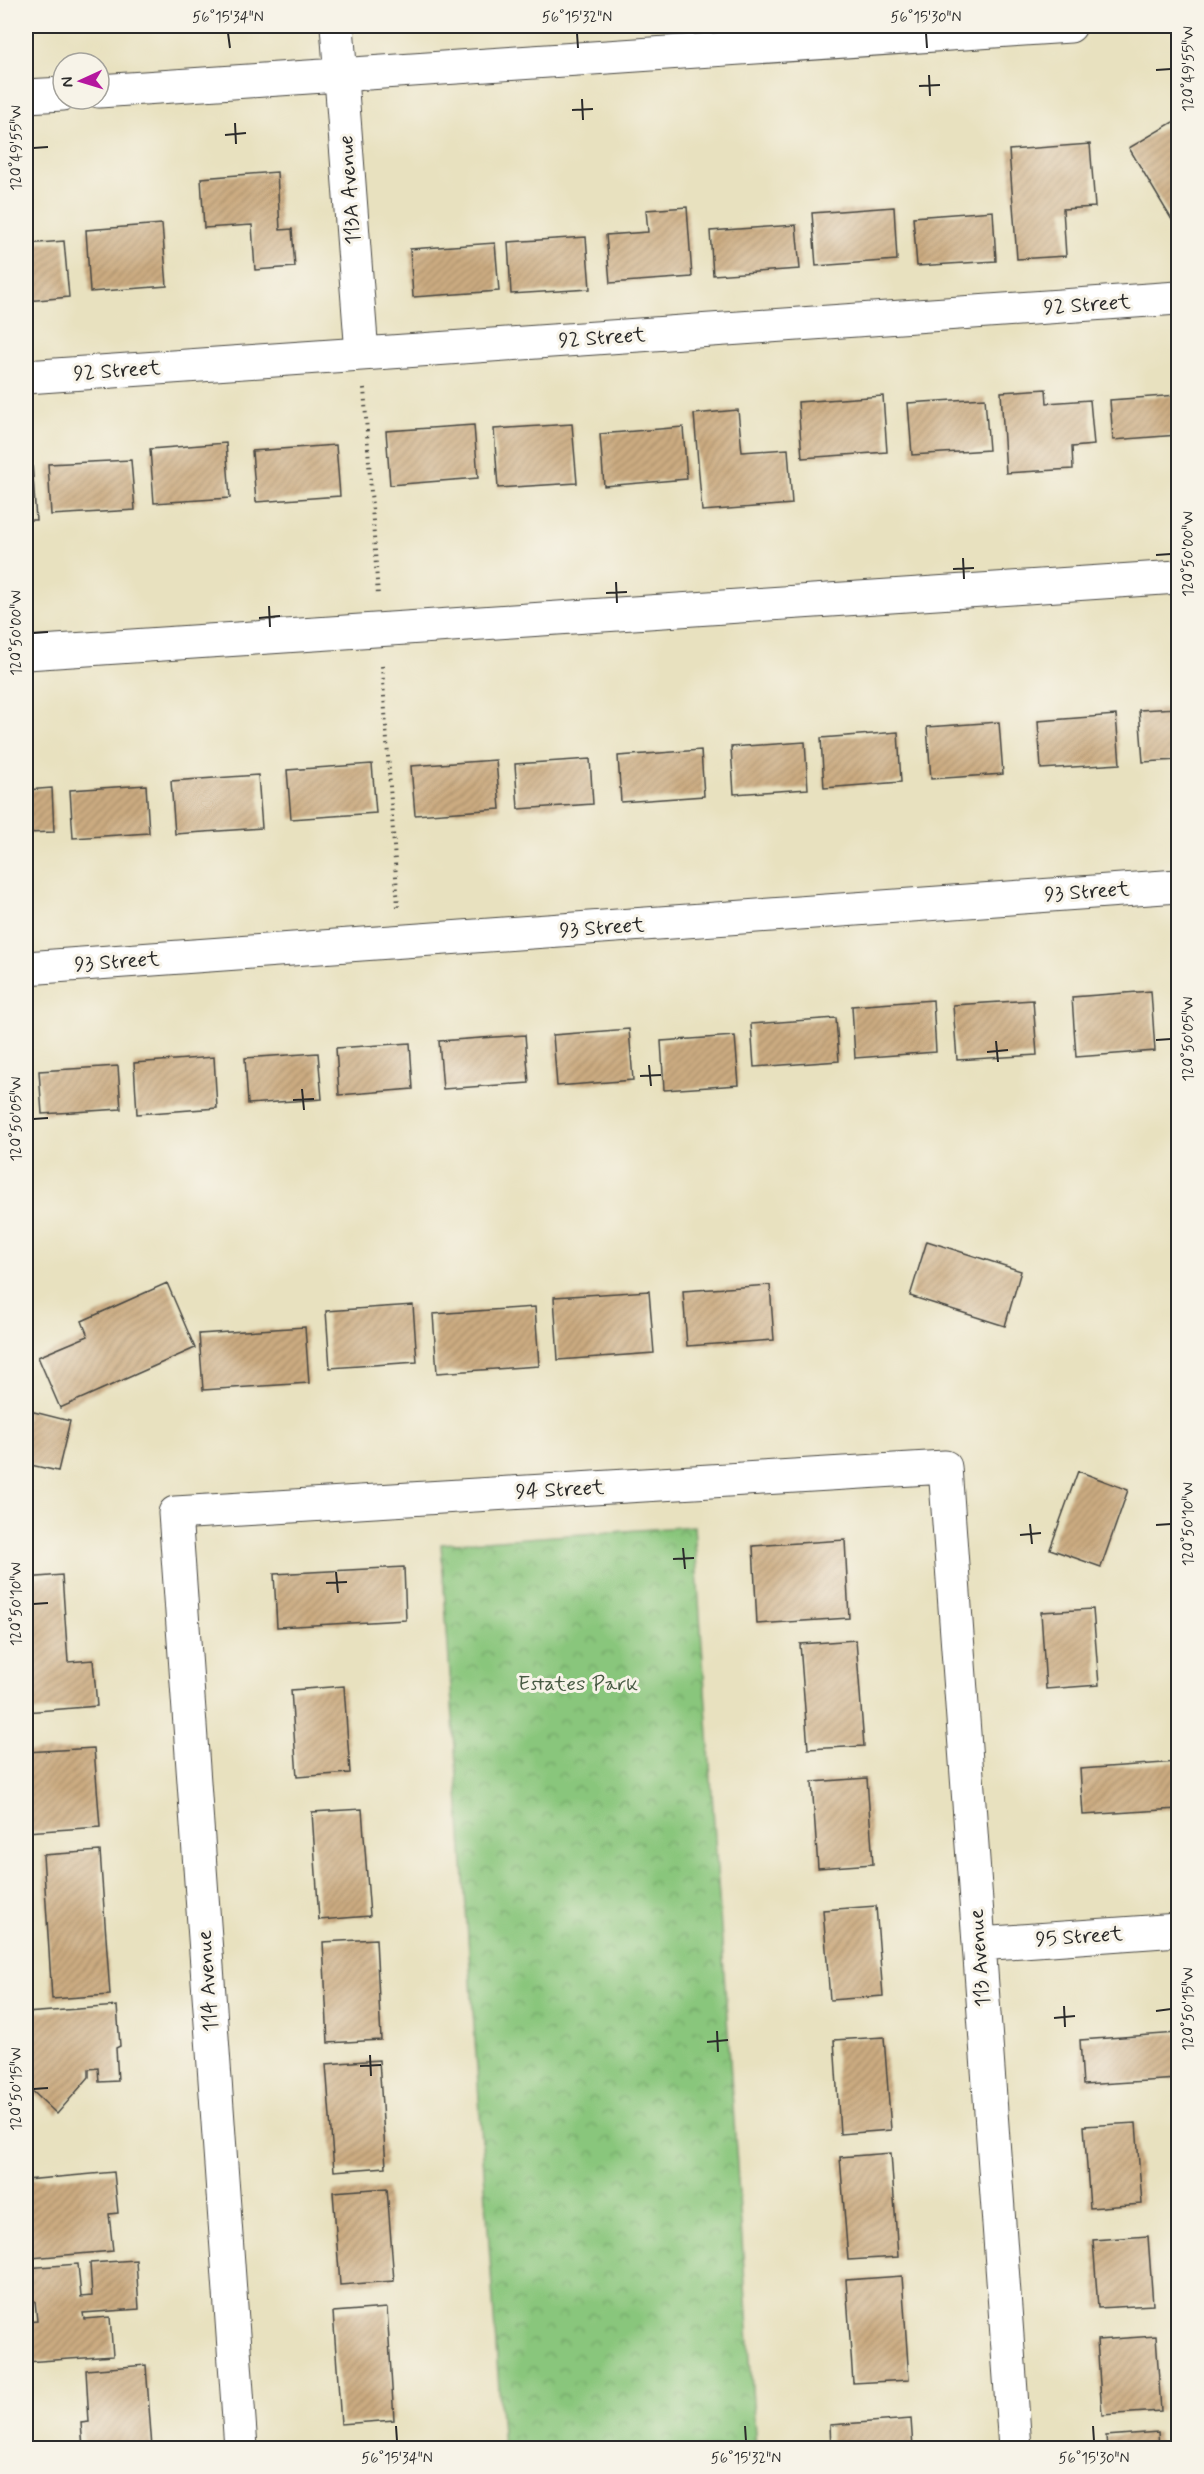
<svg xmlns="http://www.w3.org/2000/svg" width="1204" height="2474" font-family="Mynerve,sans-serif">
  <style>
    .park { fill: url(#park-crowns); stroke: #5a7854; stroke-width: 1.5 }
    .building { fill: url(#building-hatch) }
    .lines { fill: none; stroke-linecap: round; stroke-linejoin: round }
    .minor-casing { stroke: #474641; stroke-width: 35 }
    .path { stroke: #474641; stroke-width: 4; stroke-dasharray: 1.5 4.5; stroke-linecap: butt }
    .minor { stroke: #fff; stroke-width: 33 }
    .ticks { fill: none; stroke: #2b2b2b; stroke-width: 2 }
    .labels { text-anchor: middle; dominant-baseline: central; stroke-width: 6; stroke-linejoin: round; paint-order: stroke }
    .street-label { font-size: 21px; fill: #2b2b2b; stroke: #f7f3e8 }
    .park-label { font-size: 21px; fill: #475a43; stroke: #f7f3e8 }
    .neatline { fill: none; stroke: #2b2b2b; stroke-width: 2 }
    .ticks-label { font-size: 15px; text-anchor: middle; fill: #2b2b2b }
  </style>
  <defs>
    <pattern id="park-crowns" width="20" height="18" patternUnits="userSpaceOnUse" patternTransform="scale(1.5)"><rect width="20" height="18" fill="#89c67c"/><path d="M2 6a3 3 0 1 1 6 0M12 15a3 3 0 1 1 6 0" fill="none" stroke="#70a166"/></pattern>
    <pattern id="building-hatch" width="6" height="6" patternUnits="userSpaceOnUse" patternTransform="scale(1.5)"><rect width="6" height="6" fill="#ccac81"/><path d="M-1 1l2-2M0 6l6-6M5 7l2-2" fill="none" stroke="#a68c6a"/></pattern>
  </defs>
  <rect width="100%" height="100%" fill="#f7f3e8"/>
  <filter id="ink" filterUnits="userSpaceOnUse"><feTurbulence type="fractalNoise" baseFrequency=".0167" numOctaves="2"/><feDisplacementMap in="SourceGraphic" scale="12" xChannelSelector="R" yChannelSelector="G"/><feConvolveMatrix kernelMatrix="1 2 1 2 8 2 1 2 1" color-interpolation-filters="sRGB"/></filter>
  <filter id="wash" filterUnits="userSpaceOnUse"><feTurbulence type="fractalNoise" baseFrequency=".008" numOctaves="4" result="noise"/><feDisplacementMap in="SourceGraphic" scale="24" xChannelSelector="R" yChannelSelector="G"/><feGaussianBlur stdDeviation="1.35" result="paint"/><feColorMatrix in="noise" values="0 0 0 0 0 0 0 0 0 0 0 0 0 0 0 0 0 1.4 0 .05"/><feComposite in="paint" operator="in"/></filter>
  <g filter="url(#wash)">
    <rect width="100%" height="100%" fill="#e8e1bf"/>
    <!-- park -->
    <path class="park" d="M 694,1526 L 756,2448 L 503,2448 L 441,1544 Z"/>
    <g id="blocks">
      <!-- building -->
      <path class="building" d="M 1178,119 L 1178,230 L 1129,148 Z
        M 1090,144 L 1095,207 L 1063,209 L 1066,256 L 1017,259 L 1009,150 Z
        M 277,172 L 280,230 L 292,229 L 295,267 L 255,270 L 252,225 L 204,228 L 201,178 Z
        M 687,207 L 692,277 L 610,283 L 606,235 L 648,232 L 646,210 Z
        M 894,207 L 897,260 L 816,266 L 812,213 Z
        M 993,211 L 996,261 L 917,266 L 913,217 Z
        M 162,224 L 167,286 L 90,292 L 86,230 Z
        M 796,225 L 800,269 L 713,275 L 710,231 Z
        M 586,237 L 590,289 L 511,294 L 508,242 Z
        M 64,241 L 69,297 L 27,301 L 26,244 Z
        M 495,243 L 499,291 L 413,297 L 410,249 Z
        M 1046,389 L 1047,403 L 1090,400 L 1094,445 L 1072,447 L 1073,469 L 1006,473 L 1001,392 Z
        M 1178,395 L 1178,435 L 1113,440 L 1110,400 Z
        M 883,396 L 887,452 L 802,458 L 798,402 Z
        M 985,398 L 989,450 L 912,455 L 908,403 Z
        M 738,410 L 742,452 L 788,449 L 792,504 L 702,511 L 694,414 Z
        M 572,424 L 577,483 L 498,488 L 494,429 Z
        M 474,425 L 478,478 L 390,485 L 386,431 Z
        M 683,427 L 687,479 L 604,486 L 600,434 Z
        M 226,443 L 230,498 L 154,503 L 150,449 Z
        M 336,445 L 340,496 L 256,502 L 252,451 Z
        M 131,460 L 135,510 L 51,515 L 48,464 Z
        M 26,463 L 32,463 L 36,520 L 26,520 Z
        M 1178,708 L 1178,760 L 1143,762 L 1139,710 Z
        M 1116,715 L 1120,764 L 1041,769 L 1038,721 Z
        M 999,722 L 1003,774 L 931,779 L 927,727 Z
        M 898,732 L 901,782 L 824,788 L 821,738 Z
        M 805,742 L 808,789 L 734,794 L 731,747 Z
        M 701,750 L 704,796 L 621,802 L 618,756 Z
        M 590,759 L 593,804 L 518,809 L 515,764 Z
        M 496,760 L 500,809 L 415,815 L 411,766 Z
        M 372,764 L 376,813 L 291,819 L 287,770 Z
        M 258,775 L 262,828 L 175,834 L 171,781 Z
        M 146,785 L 149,833 L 73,838 L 70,790 Z
        M 52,788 L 54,832 L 26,833 L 26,790 Z
        M 1151,991 L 1155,1051 L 1076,1057 L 1072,997 Z
        M 933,1000 L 936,1052 L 855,1058 L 852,1006 Z
        M 1033,1000 L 1037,1055 L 957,1060 L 953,1005 Z
        M 836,1018 L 839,1061 L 754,1067 L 751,1024 Z
        M 629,1029 L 633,1080 L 557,1086 L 553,1035 Z
        M 525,1035 L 529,1083 L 443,1089 L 439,1041 Z
        M 735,1036 L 739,1085 L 664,1090 L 661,1041 Z
        M 410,1043 L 413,1089 L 339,1095 L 336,1048 Z
        M 318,1053 L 322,1099 L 248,1104 L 245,1058 Z
        M 214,1057 L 217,1108 L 137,1114 L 134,1063 Z
        M 118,1066 L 121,1109 L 42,1114 L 39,1071 Z
        M 927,1241 L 1021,1271 L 1005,1326 L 910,1296 Z
        M 167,1283 L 195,1348 L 60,1408 L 38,1357 L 88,1336 L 82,1321 Z
        M 770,1285 L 774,1340 L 687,1346 L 683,1291 Z
        M 649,1291 L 654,1353 L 558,1360 L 554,1297 Z
        M 413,1305 L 417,1362 L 330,1368 L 326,1311 Z
        M 535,1307 L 539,1366 L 437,1373 L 433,1314 Z
        M 305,1327 L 309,1383 L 203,1390 L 199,1334 Z
        M 26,1410 L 70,1421 L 58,1471 L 26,1464 Z
        M 1078,1471 L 1128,1490 L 1101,1567 L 1050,1549 Z
        M 845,1540 L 849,1618 L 757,1624 L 753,1546 Z
        M 404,1567 L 406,1620 L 277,1627 L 274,1574 Z
        M 62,1575 L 68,1662 L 93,1660 L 97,1706 L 26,1712 L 26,1578 Z
        M 1093,1609 L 1099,1685 L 1046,1689 L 1041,1612 Z
        M 856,1640 L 864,1746 L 808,1749 L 800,1644 Z
        M 344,1686 L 350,1773 L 297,1777 L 291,1690 Z
        M 94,1748 L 100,1827 L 26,1832 L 26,1752 Z
        M 1178,1762 L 1178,1809 L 1083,1815 L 1080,1769 Z
        M 867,1778 L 873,1864 L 818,1868 L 812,1782 Z
        M 362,1809 L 370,1916 L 319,1920 L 312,1812 Z
        M 100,1851 L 110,1995 L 52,1999 L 43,1855 Z
        M 876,1906 L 883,1996 L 830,2000 L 823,1910 Z
        M 376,1939 L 381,2040 L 328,2043 L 323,1942 Z
        M 117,2006 L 120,2046 L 116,2048 L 118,2081 L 99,2082 L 98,2068 L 89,2069 L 89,2077 L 57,2114 L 26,2085 L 26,2013 Z
        M 1178,2033 L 1178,2079 L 1083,2085 L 1080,2040 Z
        M 884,2037 L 891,2130 L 840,2134 L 834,2040 Z
        M 379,2060 L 386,2167 L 334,2171 L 326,2064 Z
        M 1136,2123 L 1142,2204 L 1090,2208 L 1084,2126 Z
        M 891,2153 L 898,2257 L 848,2260 L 840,2157 Z
        M 114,2172 L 118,2213 L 109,2214 L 113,2251 L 31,2258 L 26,2180 Z
        M 387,2188 L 394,2281 L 340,2285 L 333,2192 Z
        M 1148,2236 L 1153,2305 L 1098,2308 L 1093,2240 Z
        M 136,2260 L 139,2309 L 83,2313 L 84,2319 L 110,2317 L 113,2356 L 26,2362 L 26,2322 L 37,2321 L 35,2301 L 26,2302 L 26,2268 L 78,2264 L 81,2297 L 92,2296 L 90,2263 Z
        M 902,2276 L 909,2380 L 853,2383 L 846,2280 Z
        M 387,2308 L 394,2420 L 341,2424 L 333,2312 Z
        M 1156,2336 L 1161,2411 L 1102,2415 L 1097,2340 Z
        M 146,2365 L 152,2448 L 83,2448 L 81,2423 L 89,2422 L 86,2370 Z
        M 911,2419 L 913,2448 L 831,2448 L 830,2425 Z
        M 1158,2432 L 1159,2448 L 1107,2448 L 1106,2436 Z"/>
    </g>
  </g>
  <g filter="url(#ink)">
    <use href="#blocks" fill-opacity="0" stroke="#474641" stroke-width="1.5"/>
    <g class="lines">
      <defs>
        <path id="minor" d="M 337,26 L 362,354
          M 99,91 L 1070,26
          M 26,96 L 63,94
          M 26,377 L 1178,298
          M 26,653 L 1178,577
          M 26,968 L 1178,886
          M 979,1944 L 1178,1930
          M 241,2448 L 175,1513 L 945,1467 L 1015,2448"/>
      </defs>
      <!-- minor casing -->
      <use href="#minor" class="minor-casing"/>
      <!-- path -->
      <path class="path" d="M 364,388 L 378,596
        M 382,666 L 398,907"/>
      <!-- minor -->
      <use href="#minor" class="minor"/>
    </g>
  </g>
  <!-- ticks -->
  <path class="ticks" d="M 228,33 L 230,48M 577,33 L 578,48M 926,33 L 927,48M 1156,70 L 1171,69M 929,75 L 930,96M 919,86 L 940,85M 582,99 L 583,120M 572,110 L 593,109M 235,123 L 236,144M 225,135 L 246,133M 33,148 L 48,147M 1156,555 L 1171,554M 963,558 L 964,579M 953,569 L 974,568M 616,582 L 617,603M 606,593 L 627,592M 269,606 L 270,627M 259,618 L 280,616M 33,633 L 48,632M 1156,1040 L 1171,1039M 996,1041 L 998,1062M 987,1052 L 1008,1050M 649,1065 L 651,1086M 640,1076 L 661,1075M 302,1089 L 304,1110M 293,1100 L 314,1099M 33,1119 L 48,1118M 1030,1524 L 1032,1544M 1156,1525 L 1171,1524M 1020,1535 L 1041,1533M 683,1548 L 685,1569M 673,1559 L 694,1558M 336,1572 L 338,1593M 326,1583 L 347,1582M 33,1604 L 48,1603M 1064,2006 L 1065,2027M 1156,2011 L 1171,2009M 1054,2018 L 1075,2016M 717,2031 L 718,2052M 707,2042 L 728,2040M 370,2055 L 371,2076M 360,2066 L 381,2065M 33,2089 L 48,2088M 396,2426 L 397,2441M 745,2426 L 746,2441M 1093,2426 L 1094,2441"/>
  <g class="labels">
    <!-- street labels -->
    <g class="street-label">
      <text transform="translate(350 190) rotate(-94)">113A Avenue</text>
      <text transform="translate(1087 305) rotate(-4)">92 Street</text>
      <text transform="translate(602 338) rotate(-4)">92 Street</text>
      <text transform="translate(117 371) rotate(-4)">92 Street</text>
      <text transform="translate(1087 892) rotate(-4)">93 Street</text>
      <text transform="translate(602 928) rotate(-4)">93 Street</text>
      <text transform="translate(117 962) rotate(-4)">93 Street</text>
      <text transform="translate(560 1490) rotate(-3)">94 Street</text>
      <text transform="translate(1079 1937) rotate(-4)">95 Street</text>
      <text transform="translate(980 1958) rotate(-94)">113 Avenue</text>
      <text transform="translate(208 1981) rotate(-94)">114 Avenue</text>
    </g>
    <!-- park labels -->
    <g class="park-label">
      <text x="578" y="1684">Estates Park</text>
    </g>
  </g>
  <!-- margin -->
  <rect width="1204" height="2474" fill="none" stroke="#f7f3e8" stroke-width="66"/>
  <!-- north arrow -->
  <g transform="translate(81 81) rotate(266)"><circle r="28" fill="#f7f3e8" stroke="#a5a39c" stroke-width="1.5"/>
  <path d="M0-4.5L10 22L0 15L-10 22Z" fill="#b5179e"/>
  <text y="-9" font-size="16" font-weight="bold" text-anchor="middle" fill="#2b2b2b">N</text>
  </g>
  <rect x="33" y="33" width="1138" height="2408" class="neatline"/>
  <g class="ticks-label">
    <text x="228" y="22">56°15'34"N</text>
    <text x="577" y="22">56°15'32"N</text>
    <text x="926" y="22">56°15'30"N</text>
    <text transform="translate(1188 69) rotate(-90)" y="5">120°49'55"W</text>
    <text transform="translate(16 148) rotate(-90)" y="5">120°49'55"W</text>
    <text transform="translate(1188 554) rotate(-90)" y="5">120°50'00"W</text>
    <text transform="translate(16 633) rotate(-90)" y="5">120°50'00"W</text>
    <text transform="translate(1188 1039) rotate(-90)" y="5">120°50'05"W</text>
    <text transform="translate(16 1119) rotate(-90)" y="5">120°50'05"W</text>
    <text transform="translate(1188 1524) rotate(-90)" y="5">120°50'10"W</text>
    <text transform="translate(16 1604) rotate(-90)" y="5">120°50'10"W</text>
    <text transform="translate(1188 2009) rotate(-90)" y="5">120°50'15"W</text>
    <text transform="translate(16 2089) rotate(-90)" y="5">120°50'15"W</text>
    <text x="397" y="2463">56°15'34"N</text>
    <text x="746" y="2463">56°15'32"N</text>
    <text x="1094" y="2463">56°15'30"N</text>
  </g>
</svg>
